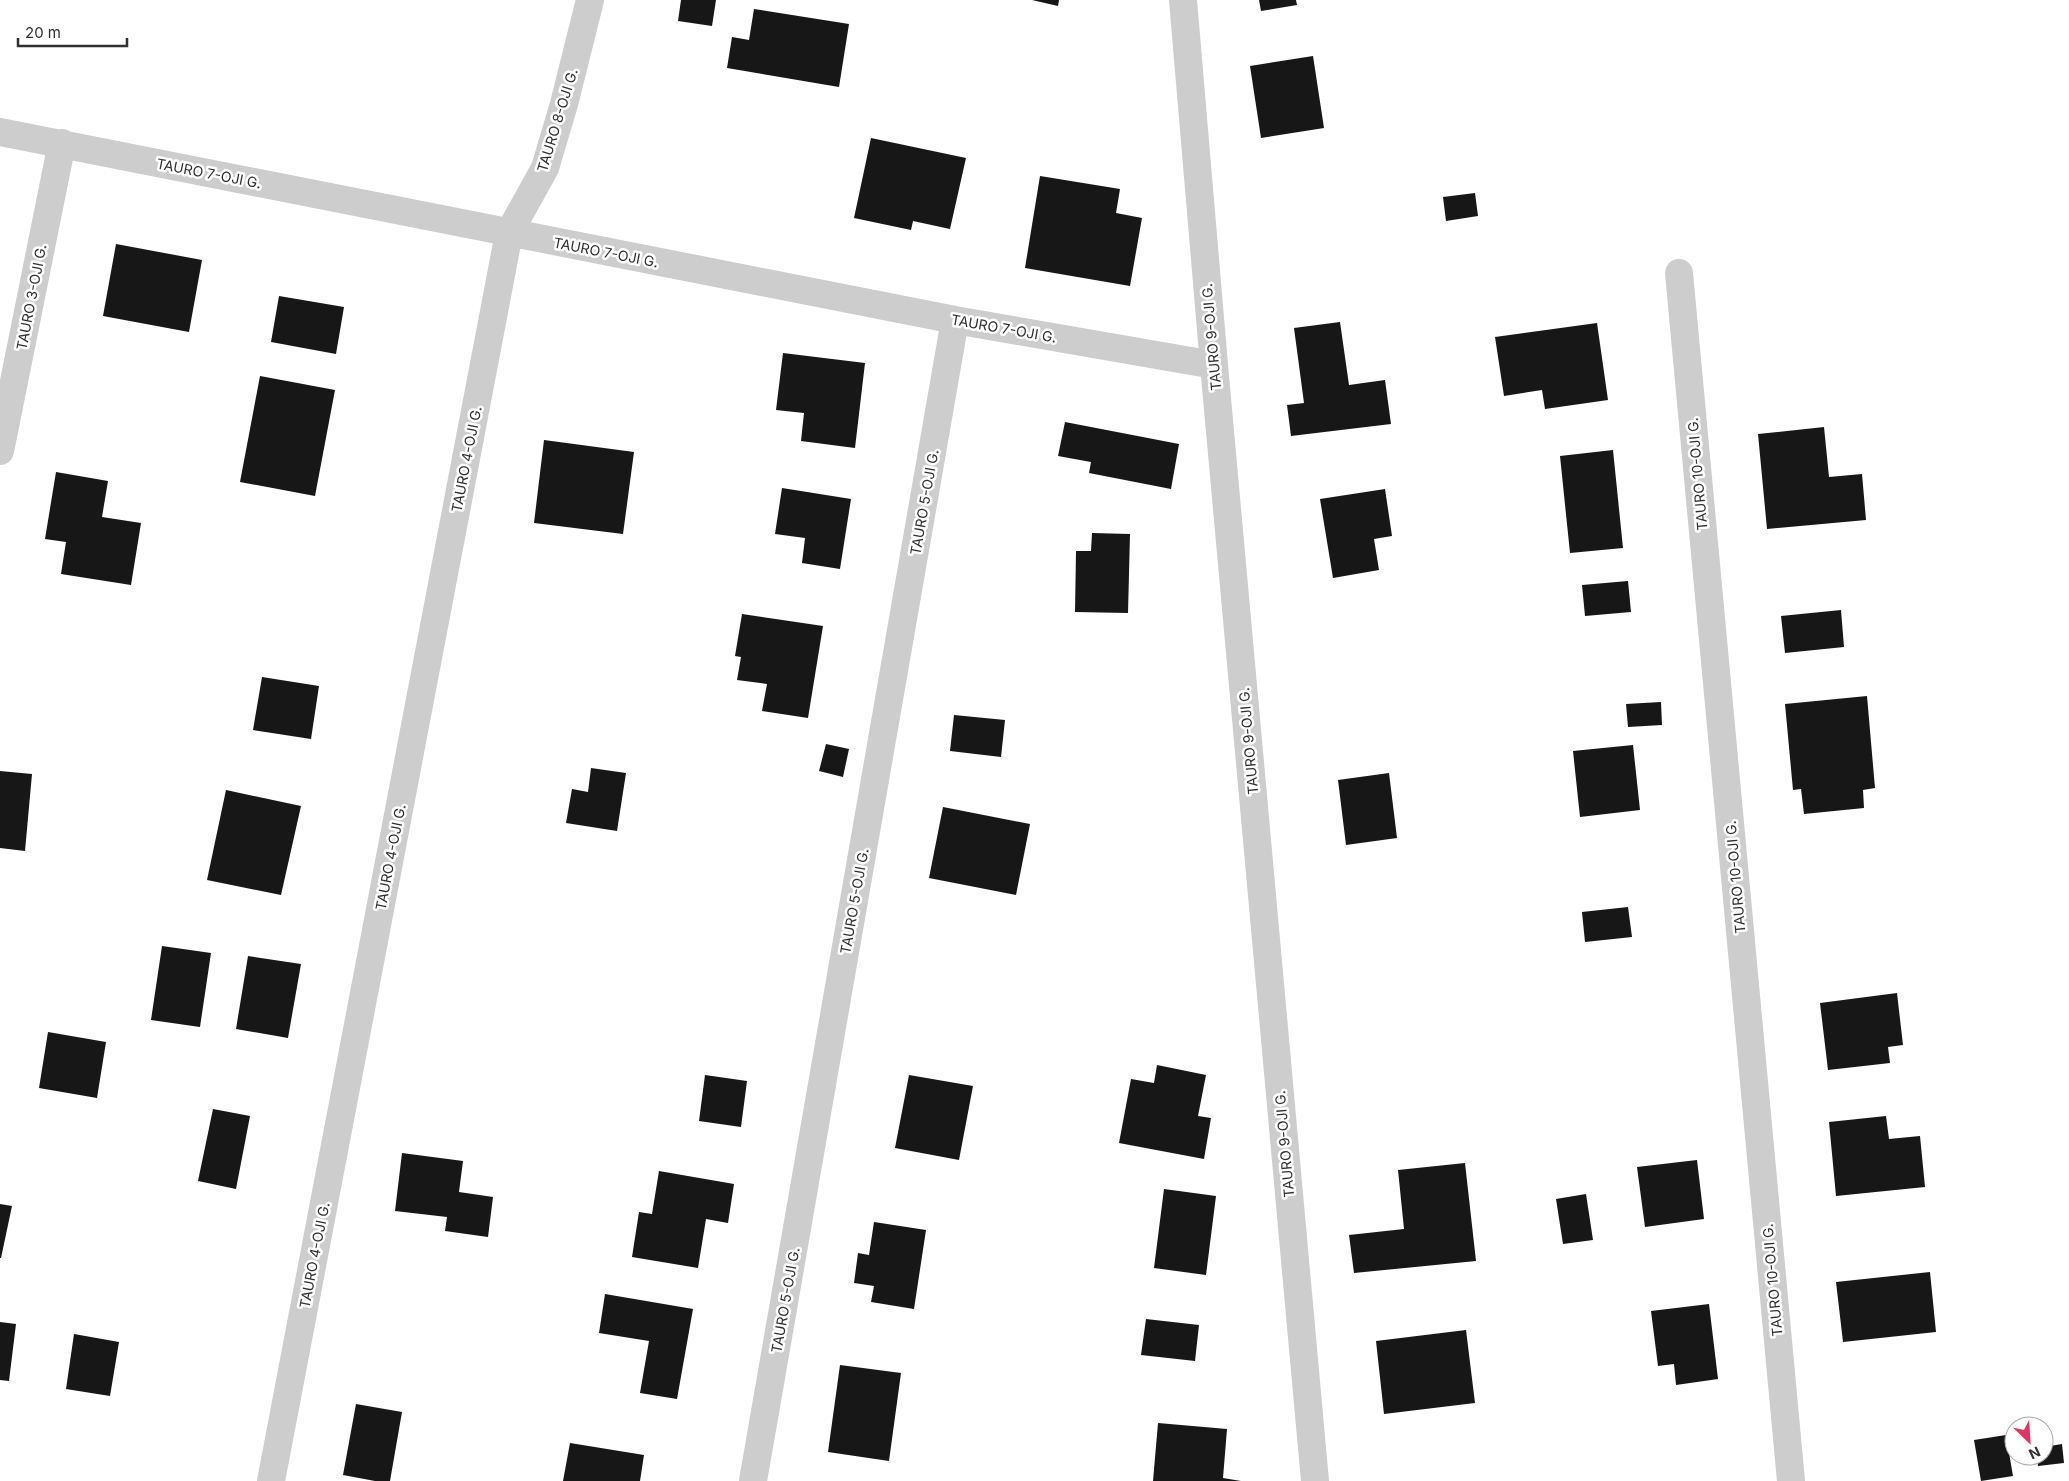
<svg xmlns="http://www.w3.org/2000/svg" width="2069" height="1481" font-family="Inter,sans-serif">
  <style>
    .building { fill: #171717 }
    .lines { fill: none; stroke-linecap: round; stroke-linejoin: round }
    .street { stroke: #cdcdcd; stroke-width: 28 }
    .labels { text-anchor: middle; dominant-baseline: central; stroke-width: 5; stroke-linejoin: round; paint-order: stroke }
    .street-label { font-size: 14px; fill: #303030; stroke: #fff }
  </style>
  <rect width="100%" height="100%" fill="#fff"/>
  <!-- building -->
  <path class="building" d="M 681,0 L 716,0 L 712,26 L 678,21 Z
    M 1032,0 L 1059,0 L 1058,6 Z
    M 1259,0 L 1296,0 L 1297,5 L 1261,11 Z
    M 754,9 L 849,24 L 839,87 L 727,68 L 732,37 L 749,40 Z
    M 1313,56 L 1324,128 L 1261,138 L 1250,66 Z
    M 871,138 L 966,158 L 950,229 L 913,221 L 911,230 L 854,218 Z
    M 1040,176 L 1120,189 L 1116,213 L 1142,218 L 1130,286 L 1025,268 Z
    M 1475,193 L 1478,216 L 1446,221 L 1443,197 Z
    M 116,244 L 202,260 L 189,332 L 103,316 Z
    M 279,296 L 344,307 L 336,354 L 271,342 Z
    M 1340,322 L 1349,385 L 1385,380 L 1391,424 L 1291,436 L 1287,405 L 1304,403 L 1294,328 Z
    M 1597,323 L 1608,400 L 1545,409 L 1542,390 L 1504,396 L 1495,337 Z
    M 783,353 L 865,363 L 855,448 L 801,441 L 804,413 L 776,410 Z
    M 260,376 L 335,390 L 315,496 L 240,482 Z
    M 1065,422 L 1179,444 L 1171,489 L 1089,473 L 1091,462 L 1058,456 Z
    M 1824,427 L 1829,477 L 1862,474 L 1866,520 L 1767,529 L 1758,434 Z
    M 544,440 L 634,452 L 623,534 L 534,523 Z
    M 1613,450 L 1623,548 L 1570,553 L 1560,456 Z
    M 56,472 L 108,481 L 102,517 L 141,523 L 131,585 L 61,574 L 66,542 L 45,539 Z
    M 782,488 L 851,499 L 840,569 L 802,563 L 805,538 L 775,534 Z
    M 1385,489 L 1392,536 L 1374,539 L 1379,570 L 1333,578 L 1320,499 Z
    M 1092,533 L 1130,534 L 1128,613 L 1075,612 L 1076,551 L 1091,551 Z
    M 1628,581 L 1631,612 L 1585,616 L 1582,585 Z
    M 1841,610 L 1844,647 L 1785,653 L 1781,616 Z
    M 742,614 L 823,626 L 808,718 L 762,711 L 767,684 L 737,680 L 741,657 L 735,656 Z
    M 262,677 L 319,686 L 311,739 L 253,730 Z
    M 1867,696 L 1875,788 L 1863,790 L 1864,808 L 1804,814 L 1801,789 L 1793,790 L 1785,704 Z
    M 1661,702 L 1662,725 L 1628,727 L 1626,704 Z
    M 954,715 L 1005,720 L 1001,757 L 950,751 Z
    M 826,744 L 849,749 L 843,777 L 819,771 Z
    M 1633,745 L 1640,810 L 1580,817 L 1573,751 Z
    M 591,768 L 626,773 L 617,831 L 566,823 L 572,789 L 588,792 Z
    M 0,771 L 32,774 L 25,851 L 0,848 Z
    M 1389,773 L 1397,838 L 1346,845 L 1338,780 Z
    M 226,790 L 301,806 L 281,895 L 207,880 Z
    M 943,807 L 1030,824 L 1016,895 L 929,878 Z
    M 1628,907 L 1632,937 L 1585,942 L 1582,912 Z
    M 162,946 L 211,953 L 200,1027 L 151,1020 Z
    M 248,956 L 301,964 L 288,1038 L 236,1029 Z
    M 1897,993 L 1903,1045 L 1888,1047 L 1890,1063 L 1828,1070 L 1820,1003 Z
    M 48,1032 L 106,1042 L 97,1098 L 39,1088 Z
    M 1157,1065 L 1206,1075 L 1198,1116 L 1211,1118 L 1204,1159 L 1119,1143 L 1131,1079 L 1154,1083 Z
    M 705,1075 L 747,1081 L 741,1127 L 699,1121 Z
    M 909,1075 L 973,1086 L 959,1160 L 895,1148 Z
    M 213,1109 L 250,1116 L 236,1189 L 198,1181 Z
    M 1886,1116 L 1889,1139 L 1920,1136 L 1925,1187 L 1836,1196 L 1829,1122 Z
    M 402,1153 L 463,1161 L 459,1192 L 493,1197 L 488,1237 L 445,1231 L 447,1217 L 395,1211 Z
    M 1697,1160 L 1704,1219 L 1645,1227 L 1637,1167 Z
    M 1465,1163 L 1476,1261 L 1354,1273 L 1349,1235 L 1404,1229 L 1398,1170 Z
    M 659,1171 L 734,1184 L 728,1223 L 706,1219 L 698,1268 L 632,1257 L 639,1212 L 652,1214 Z
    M 1164,1189 L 1216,1196 L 1206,1275 L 1154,1268 Z
    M 1586,1194 L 1593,1240 L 1563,1244 L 1556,1199 Z
    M 0,1204 L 12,1206 L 1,1258 L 0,1258 Z
    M 874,1222 L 926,1230 L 914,1309 L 871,1302 L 874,1286 L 854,1283 L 858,1253 L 869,1255 Z
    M 1930,1272 L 1936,1332 L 1843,1342 L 1836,1282 Z
    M 605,1294 L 693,1309 L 677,1399 L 640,1393 L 649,1341 L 599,1333 Z
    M 1709,1304 L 1718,1379 L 1676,1385 L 1674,1364 L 1658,1366 L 1651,1311 Z
    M 1146,1319 L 1199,1325 L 1195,1361 L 1141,1355 Z
    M 0,1322 L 16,1324 L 9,1381 L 0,1380 Z
    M 1466,1330 L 1475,1403 L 1384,1414 L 1376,1341 Z
    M 74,1334 L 119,1342 L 110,1396 L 66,1389 Z
    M 840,1365 L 901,1373 L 889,1461 L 828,1452 Z
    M 356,1404 L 402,1412 L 390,1481 L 375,1481 L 343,1475 Z
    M 1158,1423 L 1227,1429 L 1223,1478 L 1241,1481 L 1153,1481 Z
    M 2006,1435 L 2013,1476 L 1981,1481 L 1974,1440 Z
    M 570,1443 L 644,1455 L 640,1481 L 563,1481 Z
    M 2062,1444 L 2064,1463 L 2038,1466 L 2037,1456 L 2044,1456 L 2044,1447 Z"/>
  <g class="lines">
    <!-- street -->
    <path class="street" d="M 1183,0 L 1214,365 L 1315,1481
      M 0,132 L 955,320 L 1214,365
      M 1679,273 L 1791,1481
      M 0,451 L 62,143
      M 271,1481 L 509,233 L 545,168 L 564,104 L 590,0
      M 753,1481 L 955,320"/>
  </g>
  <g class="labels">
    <!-- street labels -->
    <g class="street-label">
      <text transform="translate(557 120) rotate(-73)">TAURO 8-OJI G.</text>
      <text transform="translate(209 173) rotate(11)">TAURO 7-OJI G.</text>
      <text transform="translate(606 252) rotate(11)">TAURO 7-OJI G.</text>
      <text transform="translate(31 297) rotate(-79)">TAURO 3-OJI G.</text>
      <text transform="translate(1004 328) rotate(10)">TAURO 7-OJI G.</text>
      <text transform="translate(1211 337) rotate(-95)">TAURO 9-OJI G.</text>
      <text transform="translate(466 459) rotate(-79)">TAURO 4-OJI G.</text>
      <text transform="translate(1697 474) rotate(-95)">TAURO 10-OJI G.</text>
      <text transform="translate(924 502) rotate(-80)">TAURO 5-OJI G.</text>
      <text transform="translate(1248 741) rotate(-95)">TAURO 9-OJI G.</text>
      <text transform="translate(390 857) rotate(-79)">TAURO 4-OJI G.</text>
      <text transform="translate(1735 877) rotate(-95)">TAURO 10-OJI G.</text>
      <text transform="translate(854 901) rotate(-80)">TAURO 5-OJI G.</text>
      <text transform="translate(1284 1144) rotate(-95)">TAURO 9-OJI G.</text>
      <text transform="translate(314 1255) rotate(-79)">TAURO 4-OJI G.</text>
      <text transform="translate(1772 1280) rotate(-95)">TAURO 10-OJI G.</text>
      <text transform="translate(785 1300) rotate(-80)">TAURO 5-OJI G.</text>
    </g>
  </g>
  <!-- north arrow -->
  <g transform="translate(2029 1441) rotate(155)"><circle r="24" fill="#ffffff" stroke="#acacac"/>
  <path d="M0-4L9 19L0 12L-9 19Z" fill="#e83161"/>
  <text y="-8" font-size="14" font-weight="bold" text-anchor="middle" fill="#303030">N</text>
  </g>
  <!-- scale -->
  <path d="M18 38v8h109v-8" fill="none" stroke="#303030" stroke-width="2.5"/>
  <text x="25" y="38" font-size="15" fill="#303030" stroke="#ffffff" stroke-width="4" paint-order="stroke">20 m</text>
</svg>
